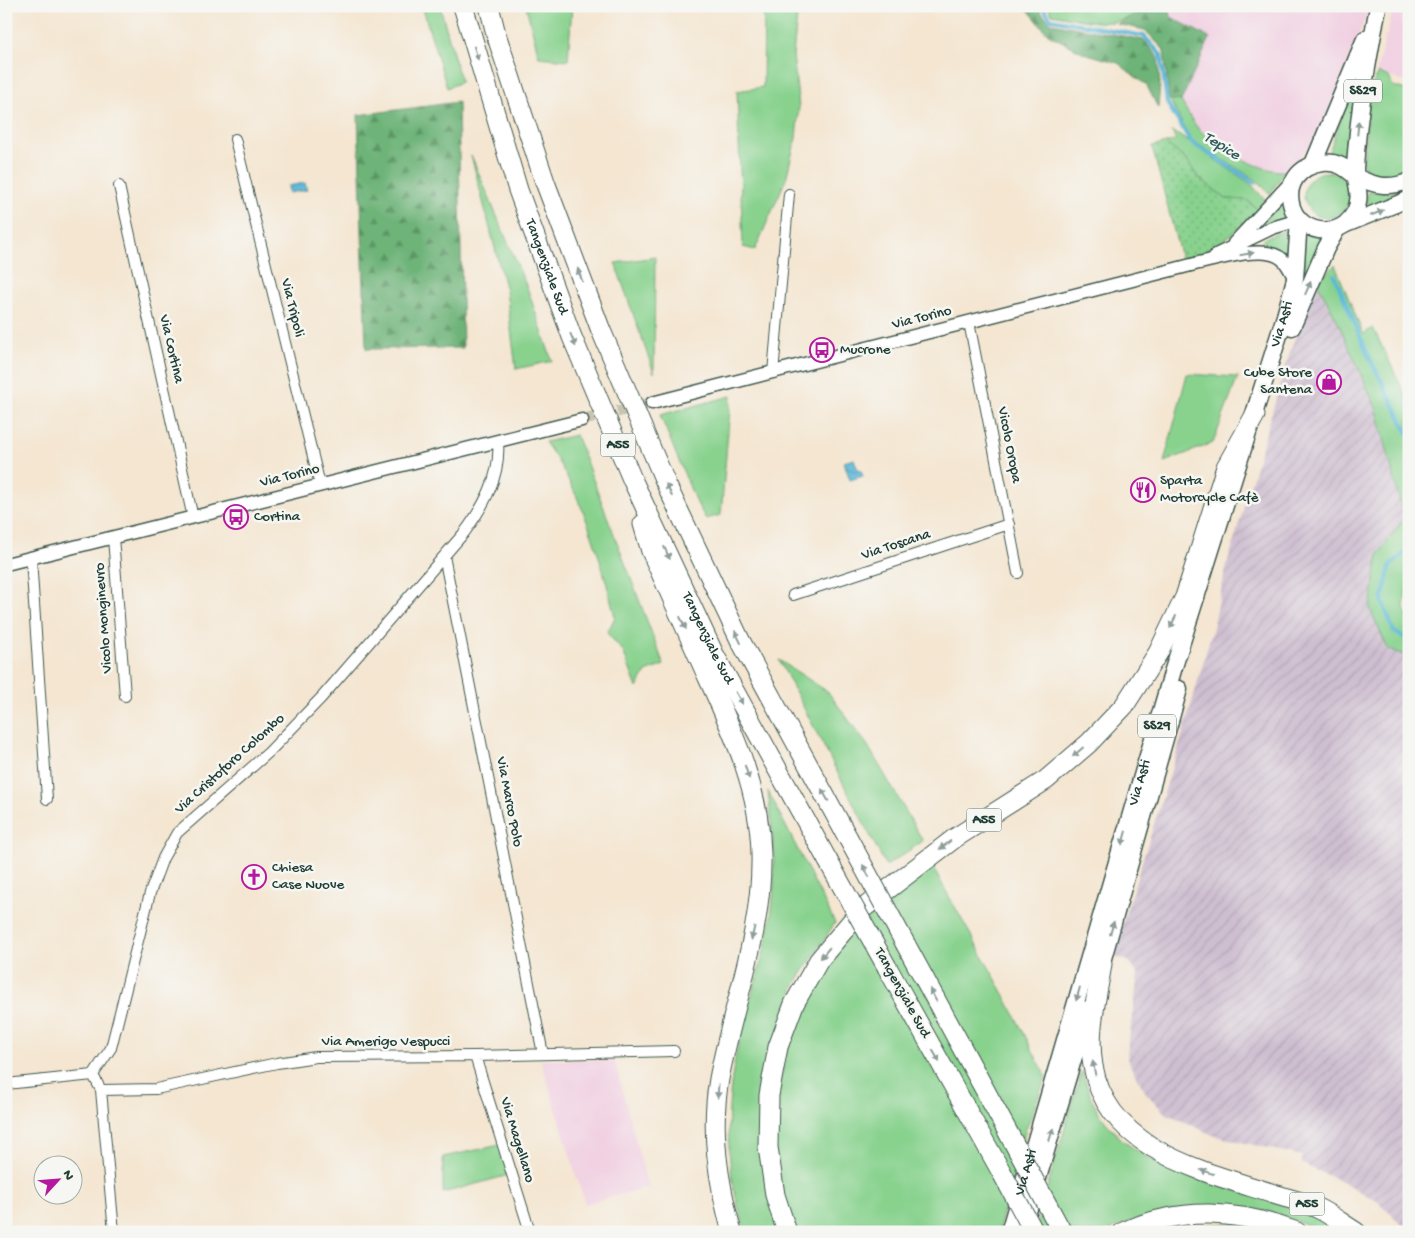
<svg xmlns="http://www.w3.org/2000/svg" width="1415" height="1238" font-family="'Gochi Hand',sans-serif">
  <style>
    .built { fill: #f1d0e2 }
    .industrial { fill: url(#industrial-furrows) }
    .green { fill: #88d28e; stroke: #548861 }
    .forest { fill: url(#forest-firs); stroke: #467856 }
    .park { fill: url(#park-dots); stroke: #548861 }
    .water { fill: url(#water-waves); stroke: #3c7a86 }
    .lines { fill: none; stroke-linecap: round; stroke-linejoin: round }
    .stream { stroke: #5ab7d8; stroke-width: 4 }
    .tertiary-tunnel { stroke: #c9c4b2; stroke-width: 12; stroke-dasharray: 12 6; stroke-linecap: butt }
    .minor-casing { stroke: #3f564c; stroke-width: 12 }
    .tertiary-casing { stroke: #3f564c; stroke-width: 15 }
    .secondary-casing { stroke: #3f564c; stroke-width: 18 }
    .primary-casing { stroke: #3f564c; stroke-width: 19 }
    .motorway-casing { stroke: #3f564c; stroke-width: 21 }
    .minor { stroke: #fff; stroke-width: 10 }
    .tertiary { stroke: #fff; stroke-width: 12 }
    .secondary { stroke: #fff; stroke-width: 15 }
    .primary { stroke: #fff; stroke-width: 16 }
    .motorway { stroke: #fff; stroke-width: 19 }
    .motorway-bridge-casing { stroke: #3f564c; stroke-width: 21; stroke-linecap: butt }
    .motorway-bridge { stroke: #fff; stroke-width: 19 }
    .oneway { fill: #8f9e9a }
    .labels { text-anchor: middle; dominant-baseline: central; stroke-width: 5; stroke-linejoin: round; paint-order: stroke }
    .shield { fill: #f6f6f2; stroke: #60746d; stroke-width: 1 }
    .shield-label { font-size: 14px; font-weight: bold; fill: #1f3d34 }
    .street-label { font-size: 15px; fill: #1f3d34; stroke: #f6f6f2 }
    .poi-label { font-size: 15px; fill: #1f3d34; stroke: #f6f6f2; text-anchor: start }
    .water-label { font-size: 16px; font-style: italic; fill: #2e5c5d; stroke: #f6f6f2 }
  </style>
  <defs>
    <pattern id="industrial-furrows" width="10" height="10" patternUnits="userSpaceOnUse" patternTransform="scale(1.25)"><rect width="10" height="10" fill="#cebed0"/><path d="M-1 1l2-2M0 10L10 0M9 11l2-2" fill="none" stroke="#b0a4b3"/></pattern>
    <pattern id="forest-firs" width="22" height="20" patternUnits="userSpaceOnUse" patternTransform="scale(1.25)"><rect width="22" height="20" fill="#6eb479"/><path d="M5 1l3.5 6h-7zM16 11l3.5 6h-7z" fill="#5a9464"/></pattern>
    <pattern id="park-dots" width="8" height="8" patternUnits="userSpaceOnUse" patternTransform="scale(1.25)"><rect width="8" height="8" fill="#88d28e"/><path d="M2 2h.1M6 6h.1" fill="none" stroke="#6fac75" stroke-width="1.8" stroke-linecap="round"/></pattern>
    <pattern id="water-waves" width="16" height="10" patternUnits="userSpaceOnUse" patternTransform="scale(1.25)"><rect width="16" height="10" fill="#5ab7d8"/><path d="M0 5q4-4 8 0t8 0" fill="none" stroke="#4a96b0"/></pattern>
  </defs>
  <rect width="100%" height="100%" fill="#f6f6f2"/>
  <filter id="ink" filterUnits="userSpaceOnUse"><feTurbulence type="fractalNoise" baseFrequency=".02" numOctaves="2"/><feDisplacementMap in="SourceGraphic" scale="10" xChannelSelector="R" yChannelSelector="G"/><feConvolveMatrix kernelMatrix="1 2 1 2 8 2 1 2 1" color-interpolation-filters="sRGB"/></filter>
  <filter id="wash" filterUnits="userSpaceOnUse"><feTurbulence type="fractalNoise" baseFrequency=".0096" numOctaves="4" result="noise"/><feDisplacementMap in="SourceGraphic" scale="20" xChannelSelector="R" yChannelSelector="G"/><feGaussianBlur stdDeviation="1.12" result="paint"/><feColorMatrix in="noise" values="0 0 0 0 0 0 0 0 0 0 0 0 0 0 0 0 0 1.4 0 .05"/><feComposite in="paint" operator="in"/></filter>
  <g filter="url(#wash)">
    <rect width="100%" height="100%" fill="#f4e6d1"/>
    <!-- built -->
    <path class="built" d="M 1169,6 L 1370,6 L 1319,137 L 1285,171 L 1275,172 L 1248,161 L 1229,151 L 1197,127 L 1181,101 L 1210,38 L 1171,17 Z
      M 1394,6 L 1409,6 L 1409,83 L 1376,73 Z
      M 541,1060 L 614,1060 L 648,1187 L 585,1204 Z"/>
    <!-- industrial -->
    <path class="industrial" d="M 1317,282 L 1337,320 L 1377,410 L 1404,519 L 1378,555 L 1388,649 L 1409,657 L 1409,1231 L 1377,1201 L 1339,1180 L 1302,1164 L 1302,1156 L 1215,1136 L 1165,1113 L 1146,1093 L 1131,1067 L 1127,1054 L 1138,975 L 1129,961 L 1112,956 L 1185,727 L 1214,624 L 1226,568 L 1289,355 L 1300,323 Z"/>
    <!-- green -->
    <path class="green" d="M 422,6 L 440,6 L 461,82 L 447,88 Z
      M 526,6 L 572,6 L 568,60 L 539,57 Z
      M 764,6 L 798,6 L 793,56 L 799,107 L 796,138 L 786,179 L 755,250 L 743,247 L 737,91 L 763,87 Z
      M 1048,6 L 1151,6 C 1116,32 1091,21 1052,14 Z
      M 1379,73 L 1389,77 L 1393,86 L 1409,91 L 1409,173 L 1382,180 L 1368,173 L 1363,163 L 1370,88 Z
      M 1354,88 L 1355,91 L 1348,158 L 1329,152 L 1350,92 Z
      M 1169,99 L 1181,101 C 1186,109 1191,120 1197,127 C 1214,146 1261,173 1285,171 L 1270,194 L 1256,180 L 1191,140 Z
      M 1171,130 L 1251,184 L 1265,200 L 1258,210 L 1247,200 L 1226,199 L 1197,176 L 1187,161 L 1166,143 L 1176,140 Z
      M 471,155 L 528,290 L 552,361 L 516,369 L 506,291 Z
      M1304 195a23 23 0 1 1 46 0a23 23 0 1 1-46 0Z
      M 1368,191 L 1395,192 L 1396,194 L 1365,211 Z
      M 1285,199 L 1289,217 L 1259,226 Z
      M 1291,228 L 1289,259 L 1275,249 L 1259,244 L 1265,238 Z
      M 1305,232 L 1324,236 L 1302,285 Z
      M 655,257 L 654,373 L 615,263 Z
      M 1335,265 L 1363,334 L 1373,328 L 1409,402 L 1409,572 L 1404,608 L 1409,621 L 1409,657 L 1388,649 L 1370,609 L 1378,555 L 1404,518 L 1377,410 L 1337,320 L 1317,282 Z
      M 1187,374 L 1238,377 L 1213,443 L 1164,462 Z
      M 731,396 L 721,515 L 706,519 L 695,500 L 660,415 Z
      M 576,435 L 664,665 L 646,672 L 637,688 L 623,651 L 607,633 L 615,617 C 600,555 583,494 545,442 Z
      M 779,660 L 828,692 L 868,746 L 923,841 L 886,866 Z
      M 768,791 L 835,923 L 795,984 L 760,1107 L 781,1232 L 746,1232 C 724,1170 724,1108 738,1045 C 748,999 767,955 772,908 C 777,868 772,831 768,791 Z
      M 933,868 L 1004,994 L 1046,1077 L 1026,1129 L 998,1232 L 795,1232 C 786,1205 776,1176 775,1147 C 774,1072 797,997 845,939 C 867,912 904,886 933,868 Z
      M 1082,1071 C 1086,1082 1089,1094 1094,1104 C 1141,1192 1267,1181 1341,1232 L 1323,1232 L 1278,1214 L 1227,1206 L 1170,1211 L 1124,1224 L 1106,1232 L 1034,1232 Z
      M 500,1145 L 509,1175 L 443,1193 L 443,1157 Z
      M 1235,1223 L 1272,1232 L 1153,1232 L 1161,1228 Z"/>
    <!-- forest -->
    <path class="forest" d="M 1025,6 L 1036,6 L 1051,23 L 1144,40 L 1158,57 L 1160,84 L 1158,108 L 1147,86 L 1118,63 L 1084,53 L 1048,34 Z
      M 1151,6 L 1169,6 L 1171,17 L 1210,38 L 1181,101 L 1169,99 L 1164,50 L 1145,30 L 1117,24 Z
      M 458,102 L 463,348 L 366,349 L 358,115 Z"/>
    <!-- park -->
    <path class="park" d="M 1166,143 L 1187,161 L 1197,176 L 1226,199 L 1247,200 L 1258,210 C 1237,230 1211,255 1181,258 L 1152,147 Z"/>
    <!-- water -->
    <path class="water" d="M 305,183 L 307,190 L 289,193 L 288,186 Z
      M 854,459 L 858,470 L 861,470 L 863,476 L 850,480 L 844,462 Z"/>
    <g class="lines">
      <!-- stream -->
      <path class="stream" d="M 1042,6 L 1051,19 L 1144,36 L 1161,55 L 1167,103 L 1191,142 L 1255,183
        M 1334,275 L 1369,357 L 1409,435
        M 1409,549 L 1390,566 L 1382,601 L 1394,632 L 1409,640"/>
    </g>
  </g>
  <g filter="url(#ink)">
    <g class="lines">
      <!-- tertiary-tunnel -->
      <path class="tertiary-tunnel" d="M 582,420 L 652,403"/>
      <defs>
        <path id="minor" d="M 235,139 L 320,485
          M 119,186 L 193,518
          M 969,322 L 1018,573
          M 773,373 L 789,194
          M 113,537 L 125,696
          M 444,556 L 543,1054
          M 31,558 L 47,799
          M 793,595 L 1009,524
          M 475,1056 L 530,1232
          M 93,1075 L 101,1090 L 114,1232
          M 6,1084 L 93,1075 L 111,1048 L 150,893 L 163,858 L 177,833 L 269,752 L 322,697 L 464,533 C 484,506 501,476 498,442
          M 101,1090 L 156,1089 L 277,1063 L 316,1057 L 475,1056 L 674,1051"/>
        <path id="tertiary" d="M 1234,243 L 1292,181
          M 1216,255 L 1272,228 L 1299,220
          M 652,403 L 1199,263 C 1220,259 1265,244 1282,259 C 1288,264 1291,272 1295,279
          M 6,564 L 582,420"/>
        <path id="secondary" d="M 1355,176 C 1374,186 1389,189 1409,181
          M 1345,225 L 1409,199"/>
        <g id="primary">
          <path d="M 1313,164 L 1365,39"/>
          <path d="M 1355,176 C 1345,167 1336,161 1322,163 C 1272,170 1285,237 1332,230 C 1343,228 1350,221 1355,212 C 1363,195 1355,184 1355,168 C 1358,113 1368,60 1378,7"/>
          <path d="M 1292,327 L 1326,248 L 1337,229"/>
          <path d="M 1098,976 L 1179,689"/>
          <path id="s1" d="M 1009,1232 L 1173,670 L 1285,316 L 1295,279 L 1299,220"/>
          <path d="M 1022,1232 L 1088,1009"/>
        </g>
        <g id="motorway">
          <path id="s2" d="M 463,6 L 518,190 L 572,337 L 632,479 L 714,654 L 828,861"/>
          <path d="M 489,6 L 496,34 L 545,182 L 600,328 L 667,486 L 740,640 L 848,838"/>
          <path d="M 643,524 L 651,551 C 669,591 687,631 705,671 C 732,730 760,788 761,854 C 763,931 733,1004 719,1079 C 710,1131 718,1182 732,1232"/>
          <path d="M 906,945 L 998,1114"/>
          <path d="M 1102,964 C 1097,997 1087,1032 1093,1066 C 1108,1152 1207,1172 1277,1195 C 1290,1199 1305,1202 1317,1208 C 1330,1214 1343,1224 1356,1232"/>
          <path d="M 887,967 L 1002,1173"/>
          <path d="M 787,1232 L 775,1195 L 768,1147 L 769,1095 L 778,1047 L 794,1004 L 819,960 L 861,910 L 955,838 L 1046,780 L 1089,743 L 1124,706 L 1158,653 L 1185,597 L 1226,467 L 1255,415"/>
          <path d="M 1123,1232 C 1182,1206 1237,1210 1297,1232"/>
        </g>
      </defs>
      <!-- minor casing -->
      <use href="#minor" class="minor-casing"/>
      <!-- tertiary casing -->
      <use href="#tertiary" class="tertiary-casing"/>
      <!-- secondary casing -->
      <use href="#secondary" class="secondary-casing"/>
      <!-- primary casing -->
      <use href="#primary" class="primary-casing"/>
      <!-- motorway casing -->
      <use href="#motorway" class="motorway-casing"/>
      <!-- minor -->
      <use href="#minor" class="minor"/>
      <!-- tertiary -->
      <use href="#tertiary" class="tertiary"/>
      <!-- secondary -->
      <use href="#secondary" class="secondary"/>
      <!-- primary -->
      <use href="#primary" class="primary"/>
      <!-- motorway -->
      <use href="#motorway" class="motorway"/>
      <defs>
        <path id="motorway-bridge" d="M 848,838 L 906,945
          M 828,861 L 887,967
          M 998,1114 L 1062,1232
          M 1002,1173 L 1034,1232"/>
      </defs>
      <!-- motorway-bridge casing -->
      <use href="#motorway-bridge" class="motorway-bridge-casing"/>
      <!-- motorway-bridge -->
      <use href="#motorway-bridge" class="motorway-bridge"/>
    </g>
    <!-- one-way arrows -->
    <defs><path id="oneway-solid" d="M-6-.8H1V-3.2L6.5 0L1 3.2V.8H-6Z" transform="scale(1.25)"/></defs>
    <g class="oneway">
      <use href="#oneway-solid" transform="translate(476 53) rotate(73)"/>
      <use href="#oneway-solid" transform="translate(1358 128) rotate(-84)"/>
      <use href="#oneway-solid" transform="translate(1377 213) rotate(-23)"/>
      <use href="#oneway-solid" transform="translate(1247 254) rotate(-10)"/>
      <use href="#oneway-solid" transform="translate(580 275) rotate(-110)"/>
      <use href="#oneway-solid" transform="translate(1308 288) rotate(-66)"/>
      <use href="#oneway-solid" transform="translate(573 340) rotate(68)"/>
      <use href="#oneway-solid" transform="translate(669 490) rotate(-115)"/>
      <use href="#oneway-solid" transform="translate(667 553) rotate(65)"/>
      <use href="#oneway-solid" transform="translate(1173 622) rotate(116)"/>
      <use href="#oneway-solid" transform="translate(683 623) rotate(65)"/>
      <use href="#oneway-solid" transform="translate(738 637) rotate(-116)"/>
      <use href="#oneway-solid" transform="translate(739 698) rotate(61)"/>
      <use href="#oneway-solid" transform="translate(1078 752) rotate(139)"/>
      <use href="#oneway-solid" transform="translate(747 772) rotate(72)"/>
      <use href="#oneway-solid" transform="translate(825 795) rotate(-119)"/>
      <use href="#oneway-solid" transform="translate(1124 838) rotate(106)"/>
      <use href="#oneway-solid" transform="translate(945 845) rotate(143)"/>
      <use href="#oneway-solid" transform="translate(866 871) rotate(-118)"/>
      <use href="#oneway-solid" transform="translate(1112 928) rotate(-74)"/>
      <use href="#oneway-solid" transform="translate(753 933) rotate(103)"/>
      <use href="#oneway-solid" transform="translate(825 953) rotate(130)"/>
      <use href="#oneway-solid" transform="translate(1078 994) rotate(106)"/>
      <use href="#oneway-solid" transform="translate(933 995) rotate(-118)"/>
      <use href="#oneway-solid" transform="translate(936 1056) rotate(61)"/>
      <use href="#oneway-solid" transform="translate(1094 1068) rotate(-101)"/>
      <use href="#oneway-solid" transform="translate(718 1091) rotate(94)"/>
      <use href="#oneway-solid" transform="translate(1051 1135) rotate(-73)"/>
      <use href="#oneway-solid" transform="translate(1207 1172) rotate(-162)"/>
    </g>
  </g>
  <!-- icons -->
  <defs>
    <symbol id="bus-ring" viewBox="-11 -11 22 22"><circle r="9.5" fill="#f6f6f2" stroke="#b5179e" stroke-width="1.5"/><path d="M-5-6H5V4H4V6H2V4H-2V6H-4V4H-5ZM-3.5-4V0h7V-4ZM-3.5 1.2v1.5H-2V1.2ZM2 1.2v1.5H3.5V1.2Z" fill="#b5179e"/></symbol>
    <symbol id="shop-ring" viewBox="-11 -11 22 22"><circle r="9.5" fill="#f6f6f2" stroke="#b5179e" stroke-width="1.5"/><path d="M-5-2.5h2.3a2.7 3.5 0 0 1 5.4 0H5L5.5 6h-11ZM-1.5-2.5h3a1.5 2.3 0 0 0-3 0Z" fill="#b5179e"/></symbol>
    <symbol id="restaurant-ring" viewBox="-11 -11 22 22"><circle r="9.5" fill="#f6f6f2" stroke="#b5179e" stroke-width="1.5"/><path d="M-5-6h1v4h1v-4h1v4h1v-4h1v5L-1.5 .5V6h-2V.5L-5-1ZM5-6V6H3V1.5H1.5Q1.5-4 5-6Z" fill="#b5179e"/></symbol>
    <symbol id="church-ring" viewBox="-11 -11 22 22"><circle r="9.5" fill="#f6f6f2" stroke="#b5179e" stroke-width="1.5"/><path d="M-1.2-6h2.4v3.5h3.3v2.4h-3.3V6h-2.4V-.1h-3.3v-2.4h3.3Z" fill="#b5179e"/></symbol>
  </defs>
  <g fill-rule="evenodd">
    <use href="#bus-ring" x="808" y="336" width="28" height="28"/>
    <use href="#shop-ring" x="1315" y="368" width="28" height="28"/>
    <use href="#restaurant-ring" x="1129" y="476" width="28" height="28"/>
    <use href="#bus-ring" x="222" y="503" width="28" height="28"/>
    <use href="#church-ring" x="240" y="863" width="28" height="28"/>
  </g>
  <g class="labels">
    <!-- shield labels -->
    <g class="shield">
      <rect x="1344" y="79.5" width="38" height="23" rx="4"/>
      <rect x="600.5" y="433.5" width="35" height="23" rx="4"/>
      <rect x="1138" y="714.5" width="38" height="23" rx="4"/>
      <rect x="966.5" y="808.5" width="35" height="23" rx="4"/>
      <rect x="1289.5" y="1192.5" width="35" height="23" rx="4"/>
    </g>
    <g class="shield-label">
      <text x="1363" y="91">SS29</text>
      <text x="618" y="445">A55</text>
      <text x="1157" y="726">SS29</text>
      <text x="984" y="820">A55</text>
      <text x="1307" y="1204">A55</text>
    </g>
    <!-- street labels -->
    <g class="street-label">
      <text stroke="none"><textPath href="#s2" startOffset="274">Tangenziale Sud</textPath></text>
      <text transform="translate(292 308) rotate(76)">Via Tripoli</text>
      <text transform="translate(922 318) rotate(-14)">Via Torino</text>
      <text stroke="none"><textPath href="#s1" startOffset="948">Via Asti</textPath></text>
      <text transform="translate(171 349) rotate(77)">Via Cortina</text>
      <text transform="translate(1009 445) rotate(79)">Vicolo Oropa</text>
      <text transform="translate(290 476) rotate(-14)">Via Torino</text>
      <text transform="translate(896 545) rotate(-18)">Via Toscana</text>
      <text transform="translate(104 618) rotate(-94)">Vicolo Monginevro</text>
      <text stroke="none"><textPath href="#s2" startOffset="679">Tangenziale Sud</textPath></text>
      <text transform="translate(230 764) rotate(-42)">Via Cristoforo Colombo</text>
      <text stroke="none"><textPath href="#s1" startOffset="468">Via Asti</textPath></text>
      <text transform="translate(509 802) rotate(79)">Via Marco Polo</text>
      <text transform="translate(902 993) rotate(61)">Tangenziale Sud</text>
      <text x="386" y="1042">Via Amerigo Vespucci</text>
      <text transform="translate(517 1140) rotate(73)">Via Magellano</text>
      <text stroke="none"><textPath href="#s1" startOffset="62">Via Asti</textPath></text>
    </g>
    <!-- poi labels -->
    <g class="poi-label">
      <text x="840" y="350">Mucrone</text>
      <text x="1312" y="373" text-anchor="end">Cube Store<tspan x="1312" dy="17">Santena</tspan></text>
      <text x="1160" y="481">Sparta<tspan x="1160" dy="17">Motorcycle Cafè</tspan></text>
      <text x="254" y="517">Cortina</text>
      <text x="272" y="868">Chiesa<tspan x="272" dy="17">Case Nuove</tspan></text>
    </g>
    <!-- water labels -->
    <g class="water-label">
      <text transform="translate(1221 147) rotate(32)">Tepice</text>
    </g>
  </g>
  <!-- margin -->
  <rect width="1415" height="1238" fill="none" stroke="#f6f6f2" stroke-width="25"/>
  <!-- north arrow -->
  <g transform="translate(58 1180) rotate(64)"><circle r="24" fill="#f6f6f2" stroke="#a0aca6"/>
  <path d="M0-4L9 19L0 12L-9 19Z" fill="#b5179e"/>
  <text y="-8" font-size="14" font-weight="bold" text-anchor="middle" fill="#1f3d34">N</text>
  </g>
</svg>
